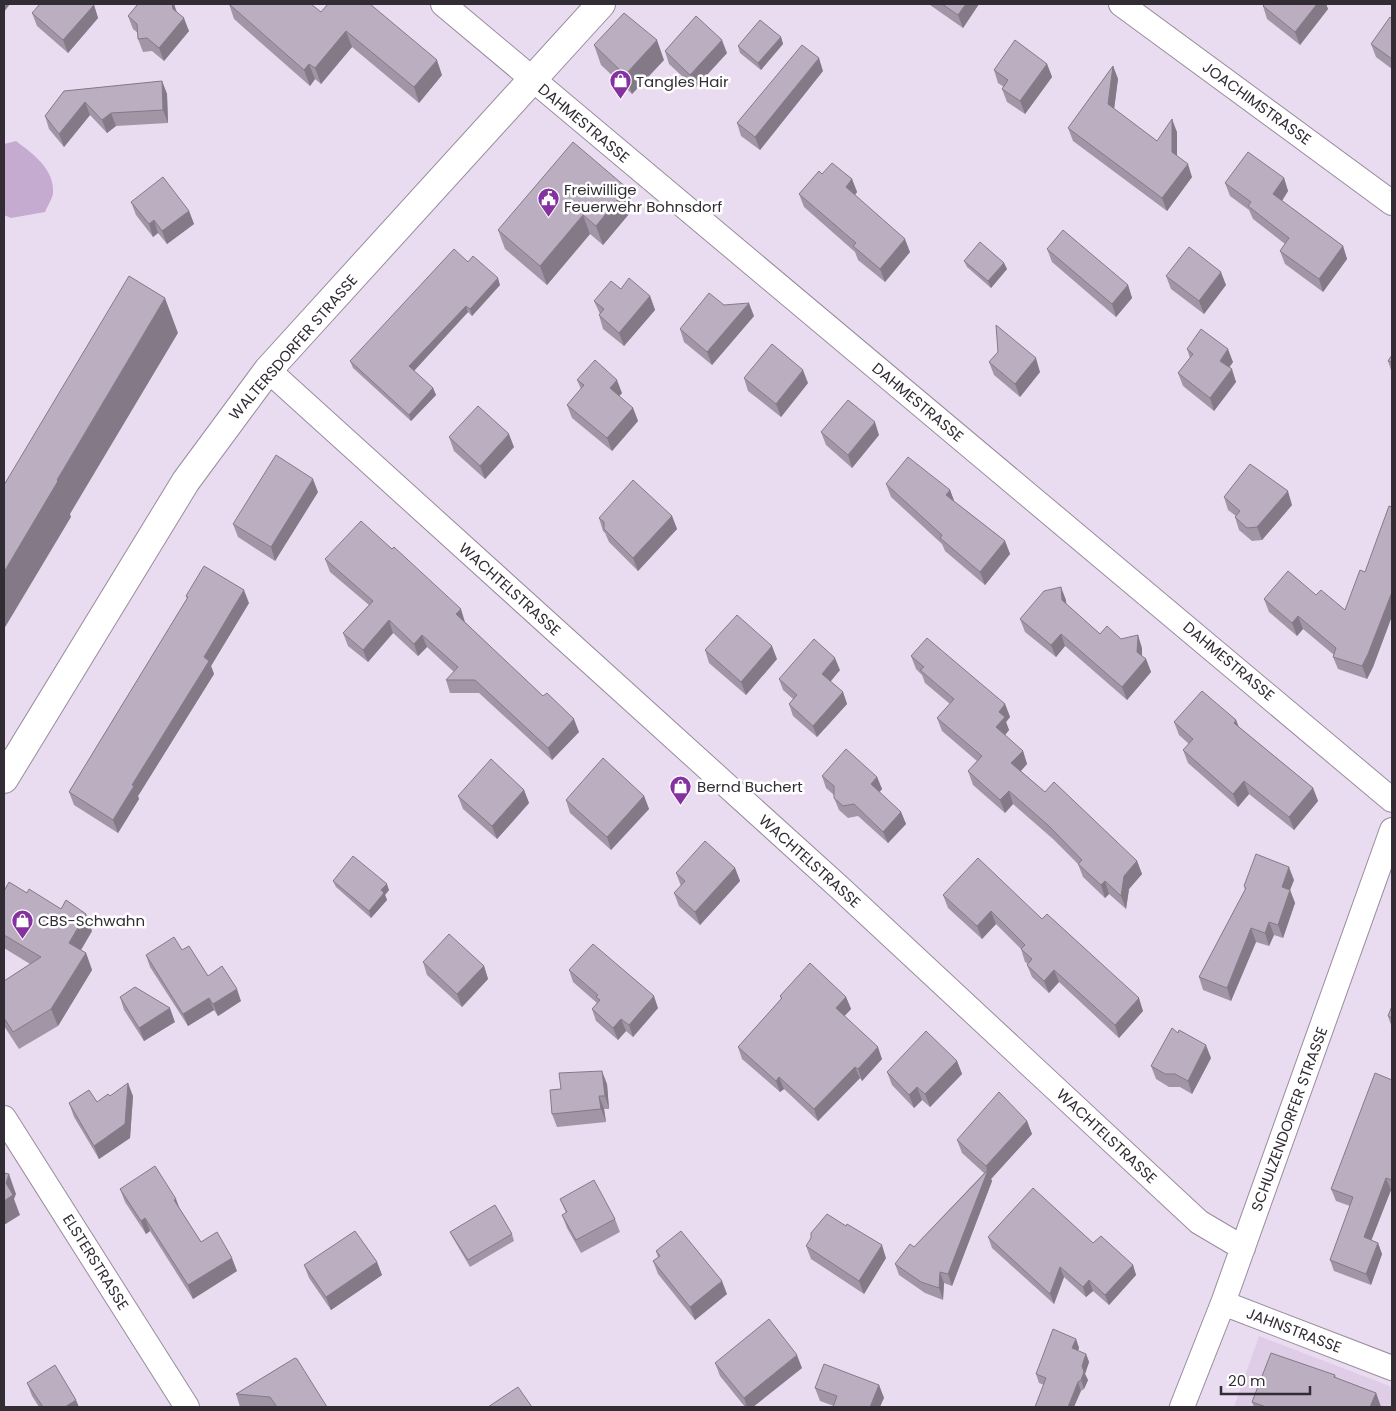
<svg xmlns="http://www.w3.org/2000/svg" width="1396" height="1411" font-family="Poppins,sans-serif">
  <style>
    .built { fill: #dfcce6 }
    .green { fill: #c6abd0 }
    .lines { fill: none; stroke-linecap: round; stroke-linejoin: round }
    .minor-casing { stroke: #998c9e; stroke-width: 26 }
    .tertiary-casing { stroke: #998c9e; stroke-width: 30 }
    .minor { stroke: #fff; stroke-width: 24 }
    .tertiary { stroke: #fff; stroke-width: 28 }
    .wall { fill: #a296a6 }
    .shaded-wall { fill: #847a87 }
    .building { fill: #bcaec1; stroke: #847a87 }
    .labels { text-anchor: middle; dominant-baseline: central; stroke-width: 5; stroke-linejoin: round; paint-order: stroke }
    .poi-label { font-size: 15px; fill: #322c34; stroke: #fff; text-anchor: start }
    .street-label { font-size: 15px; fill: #322c34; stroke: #fff }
  </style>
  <rect width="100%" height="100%" fill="#eadcf0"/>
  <!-- built -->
  <path class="built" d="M 1259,1336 L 1392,1387 L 1392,1407 L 1234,1407 Z"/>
  <!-- green -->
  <path class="green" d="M 16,141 C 33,154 55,169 53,194 C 52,199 47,207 45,212 L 11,218 L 4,215 L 4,144 Z"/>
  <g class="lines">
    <defs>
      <path id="minor" d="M 443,4 L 1392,800
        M 1121,4 L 1392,203
        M 268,370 L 840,888 L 1199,1222 L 1243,1248
        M 4,1118 L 187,1407
        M 1223,1303 L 1392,1368
        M 1182,1407 L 1223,1303 L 1392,830"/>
      <path id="tertiary" d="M 4,779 L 186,481 L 268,370 L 601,4"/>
    </defs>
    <!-- minor casing -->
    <use href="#minor" class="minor-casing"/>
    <!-- tertiary casing -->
    <use href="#tertiary" class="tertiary-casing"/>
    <!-- minor -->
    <use href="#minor" class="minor"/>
    <!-- tertiary -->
    <use href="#tertiary" class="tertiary"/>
  </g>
  <!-- wall -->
  <path class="wall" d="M 138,4 L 174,4 L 177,12 L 189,31 L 164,61 L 152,51 L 143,52 L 138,39 L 138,33 L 133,29 L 128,16 Z
    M 229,4 L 321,12 L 442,75 L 419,103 L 352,47 L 321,84 L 315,79 L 310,86 L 234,19 Z
    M 930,4 L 979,4 L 963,28 L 930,5 Z
    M 1265,4 L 1326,4 L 1328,9 L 1300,45 L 1267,19 L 1263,6 Z
    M 94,5 L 98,18 L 68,53 L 37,26 L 32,13 Z
    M 1392,19 L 1392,69 L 1376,57 L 1371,44 Z
    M 781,37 L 783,44 L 761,70 L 740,53 L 738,46 Z
    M 594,45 L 664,60 L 632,94 L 601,65 Z
    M 665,51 L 727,53 L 695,88 L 669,64 Z
    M 1047,64 L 1052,77 L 1025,114 L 1007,102 L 1002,89 L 1004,87 L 998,83 L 994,70 Z
    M 1113,66 L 1118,79 L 1114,109 L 1157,141 L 1177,132 L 1177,156 L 1192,177 L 1167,211 L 1073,141 L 1068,128 Z
    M 823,71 L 760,150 L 741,136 L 737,123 Z
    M 162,81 L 167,94 L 168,123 L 116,126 L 107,133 L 90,115 L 64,147 L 49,129 L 45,116 L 64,91 Z
    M 1284,178 L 1288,191 L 1282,201 L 1343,246 L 1347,259 L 1323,292 L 1285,264 L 1280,251 L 1285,244 L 1253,219 L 1249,210 L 1230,196 L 1225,183 Z
    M 852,179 L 857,192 L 855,195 L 910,252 L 885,282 L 858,260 L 855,252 L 804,207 L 799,194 Z
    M 627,188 L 634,208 L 603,245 L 590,234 L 547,285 L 505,249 L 498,230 Z
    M 131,202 L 189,211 L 194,224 L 167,244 L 158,233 L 153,237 L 136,215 Z
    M 1047,249 L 1128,285 L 1132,298 L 1116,317 L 1052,262 Z
    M 964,261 L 1004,263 L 1007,269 L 991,288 L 967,267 Z
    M 468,262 L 500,285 L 472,316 L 468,312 L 414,371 L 433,388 L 436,395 L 411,421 L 353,368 L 350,361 Z
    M 1166,276 L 1226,285 L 1204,314 L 1171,289 Z
    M 621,289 L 650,296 L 655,310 L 624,346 L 603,329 L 599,315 L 600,314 L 594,301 Z
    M 724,305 L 754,316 L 712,365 L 684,342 L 680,329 Z
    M 1187,349 L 1233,362 L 1229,368 L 1236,382 L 1214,411 L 1183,386 L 1178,373 L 1190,358 Z
    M 998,352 L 1040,372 L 1020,397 L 994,375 L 989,362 Z
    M 1392,355 L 1392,373 L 1388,361 Z
    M 744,378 L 808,383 L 781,417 L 748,391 Z
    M 577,380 L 622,393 L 619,396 L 633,408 L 638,421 L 612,451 L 572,418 L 567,405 L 581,389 Z
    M 821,432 L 879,435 L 852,468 L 826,445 Z
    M 449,437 L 514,447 L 485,479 L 454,451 Z
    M 886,484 L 950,490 L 954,501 L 1005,541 L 1010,554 L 985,585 L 945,551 L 942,544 L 891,497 Z
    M 318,492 L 275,561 L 238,537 L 233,524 Z
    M 1224,497 L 1292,505 L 1262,540 L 1252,541 L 1239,530 L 1235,517 L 1236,516 L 1228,510 Z
    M 1392,507 L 1392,616 L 1373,667 L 1367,679 L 1338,669 L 1333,657 L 1334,655 L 1303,629 L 1297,636 L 1269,612 L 1264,599 L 1316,595 L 1345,610 L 1365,572 Z
    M 672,516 L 677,529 L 638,571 L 609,542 L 605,533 L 603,531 L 599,518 Z
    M 325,559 L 465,622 L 579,732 L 552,760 L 479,693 L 450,693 L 446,680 L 454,672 L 427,647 L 418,656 L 393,633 L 368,662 L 348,646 L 343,633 L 369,605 L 330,572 Z
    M 186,596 L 249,603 L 211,666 L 214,674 L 138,796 L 139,799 L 118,833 L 74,805 L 69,792 L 187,599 Z
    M 1066,600 L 1066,604 L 1100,634 L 1121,639 L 1142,648 L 1142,656 L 1146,659 L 1151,672 L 1127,700 L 1065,646 L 1056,657 L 1025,632 L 1020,619 Z
    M 705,650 L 777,659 L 746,695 L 709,663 Z
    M 911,656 L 1005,704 L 1010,717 L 1006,722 L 1009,730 L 1005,735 L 1023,751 L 1027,764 L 1021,771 L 1045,792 L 1137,861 L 1142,874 L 1129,889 L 1126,909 L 1109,894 L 1105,898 L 1083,877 L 1078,864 L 1053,839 L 1013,804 L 1005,813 L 973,785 L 968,771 L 977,761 L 942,731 L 937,718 L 950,704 L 925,683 L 922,675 L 916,669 Z
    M 840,670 L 830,681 L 843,692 L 847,704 L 817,737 L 793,716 L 789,704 L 793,699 L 783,690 L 779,679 Z
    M 1236,720 L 1239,727 L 1313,788 L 1318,801 L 1294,830 L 1249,794 L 1238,807 L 1188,763 L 1183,750 L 1189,744 L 1179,735 L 1174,722 Z
    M 822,776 L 877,777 L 882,789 L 879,792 L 901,812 L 906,824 L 888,843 L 858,816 L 848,818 L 839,810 L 834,798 L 834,795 L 826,788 Z
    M 524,790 L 529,803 L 497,839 L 463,809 L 458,796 Z
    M 644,796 L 649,809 L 611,850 L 570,813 L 566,800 Z
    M 735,868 L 740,881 L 700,925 L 679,906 L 674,893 L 681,886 L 676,873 Z
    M 1294,880 L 1290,890 L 1295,903 L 1283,938 L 1274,935 L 1269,946 L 1256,942 L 1231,1001 L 1203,990 L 1199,977 L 1245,890 L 1244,886 Z
    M 333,881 L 389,890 L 385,895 L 387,900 L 371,918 L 336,887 Z
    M 4,891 L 92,931 L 81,950 L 86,953 L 92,970 L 58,1026 L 19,1049 L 4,1026 L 4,981 L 30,964 L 4,948 Z
    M 943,895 L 1042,919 L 1143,1011 L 1119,1038 L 1059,982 L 1049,993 L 1032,977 L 1027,965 L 1028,964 L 1025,962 L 1021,949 L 996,924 L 982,939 L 948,908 Z
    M 182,950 L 208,976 L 241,1001 L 218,1016 L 214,1010 L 188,1026 L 150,967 L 146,955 Z
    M 423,962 L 484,966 L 488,979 L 462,1007 L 427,975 Z
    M 569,970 L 658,1008 L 633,1037 L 626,1031 L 618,1040 L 596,1021 L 592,1009 L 597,1003 L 573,982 Z
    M 780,996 L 846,997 L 851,1009 L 844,1016 L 882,1059 L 862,1081 L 860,1078 L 818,1121 L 784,1089 L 780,1092 L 742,1059 L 738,1047 L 781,999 Z
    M 120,997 L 175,1022 L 144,1041 L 124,1010 Z
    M 1392,1006 L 1392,1028 L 1388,1016 Z
    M 1211,1058 L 1192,1094 L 1180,1087 L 1169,1087 L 1156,1079 L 1151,1066 Z
    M 957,1061 L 962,1074 L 930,1107 L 922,1100 L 914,1108 L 892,1085 L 887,1072 Z
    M 1392,1080 L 1392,1191 L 1391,1190 L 1371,1240 L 1378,1243 L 1382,1254 L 1371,1285 L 1334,1271 L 1330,1260 L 1350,1206 L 1336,1201 L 1331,1189 Z
    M 607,1084 L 609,1109 L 604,1109 L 606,1122 L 557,1127 L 552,1114 L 561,1089 Z
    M 110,1096 L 133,1096 L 130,1138 L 99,1159 L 74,1117 L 69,1103 L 97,1102 Z
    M 1027,1121 L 1032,1134 L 991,1179 L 992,1181 L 952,1286 L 944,1283 L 943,1300 L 925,1293 L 899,1275 L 895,1264 L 914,1247 L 984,1173 L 962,1153 L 957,1140 Z
    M 120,1189 L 180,1209 L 201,1242 L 237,1271 L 193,1299 L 150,1231 L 146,1234 L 125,1202 Z
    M 560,1199 L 615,1219 L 620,1232 L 581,1253 L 567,1228 L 562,1215 L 566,1213 Z
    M 846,1226 L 886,1258 L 864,1294 L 811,1259 L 806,1246 Z
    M 450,1232 L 512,1234 L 514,1241 L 470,1267 L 453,1238 Z
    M 988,1237 L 1093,1243 L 1133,1265 L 1136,1275 L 1109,1305 L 1093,1291 L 1086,1297 L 1064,1277 L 1054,1304 L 992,1248 Z
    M 656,1251 L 727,1294 L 695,1320 L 658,1274 L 653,1261 L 658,1257 Z
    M 377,1262 L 382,1275 L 331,1310 L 309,1278 L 304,1265 Z
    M 1076,1339 L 1079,1348 L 1078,1351 L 1086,1354 L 1089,1362 L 1085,1374 L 1088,1380 L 1084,1389 L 1081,1391 L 1044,1385 L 1039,1383 L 1036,1374 Z
    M 295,1358 L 327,1407 L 240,1407 L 236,1394 Z
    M 715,1363 L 802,1368 L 753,1407 L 745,1407 L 720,1376 Z
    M 1335,1375 L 1336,1378 L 1376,1393 L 1381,1407 L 1254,1407 L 1252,1402 Z
    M 27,1383 L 79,1407 L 39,1407 L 32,1396 Z
    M 879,1385 L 884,1398 L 834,1406 L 820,1401 L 815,1388 Z"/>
  <!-- shaded-wall -->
  <path class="shaded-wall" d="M 4,4 L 10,4 L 4,12 Z
    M 172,4 L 174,4 L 176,11 L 177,22 L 173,9 Z
    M 966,4 L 979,4 L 963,28 L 958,15 Z
    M 1317,4 L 1326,4 L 1328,9 L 1300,45 L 1295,32 Z
    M 94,5 L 98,18 L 68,53 L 63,40 Z
    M 184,18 L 189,31 L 164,61 L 159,48 Z
    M 346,31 L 352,47 L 321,84 L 315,68 Z
    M 781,37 L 783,44 L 761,70 L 758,63 Z
    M 657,40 L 664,60 L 632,94 L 625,75 Z
    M 722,40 L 727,53 L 695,88 L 690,75 Z
    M 819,58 L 823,71 L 760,150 L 755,137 Z
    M 437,60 L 442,75 L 419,103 L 414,87 Z
    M 309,64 L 315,79 L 310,86 L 304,70 Z
    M 1047,64 L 1052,77 L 1025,114 L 1020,101 Z
    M 1113,66 L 1118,79 L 1113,117 L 1108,104 Z
    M 162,81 L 167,94 L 168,123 L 163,110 Z
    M 85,102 L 90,115 L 64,147 L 59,134 Z
    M 111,113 L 116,126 L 107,133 L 102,120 Z
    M 1172,119 L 1177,132 L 1177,165 L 1172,152 Z
    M 1188,164 L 1192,177 L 1167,211 L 1162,198 Z
    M 1284,178 L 1288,191 L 1278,207 L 1273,194 Z
    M 852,179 L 857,192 L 851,200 L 846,187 Z
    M 627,188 L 634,208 L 603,245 L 596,226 Z
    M 189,211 L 194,224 L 167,244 L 162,231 Z
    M 583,215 L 590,234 L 547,285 L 540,266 Z
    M 154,220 L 158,233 L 153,237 L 149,224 Z
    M 905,239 L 910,252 L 885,282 L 880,269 Z
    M 1343,246 L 1347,259 L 1323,292 L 1319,279 Z
    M 1004,263 L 1007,269 L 991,288 L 988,281 Z
    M 1221,272 L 1226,285 L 1204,314 L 1199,301 Z
    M 498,278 L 500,285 L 472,316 L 470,309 Z
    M 1128,285 L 1132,298 L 1116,317 L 1112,304 Z
    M 650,296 L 655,310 L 624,346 L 619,333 Z
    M 165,298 L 178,333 L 70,514 L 71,517 L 4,629 L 4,572 L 57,480 Z
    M 749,303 L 754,316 L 712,365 L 707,352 Z
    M 466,306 L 468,312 L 412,373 L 409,366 Z
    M 1228,349 L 1233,362 L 1224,374 L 1220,361 Z
    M 1036,358 L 1040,372 L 1020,397 L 1015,384 Z
    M 1232,369 L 1236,382 L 1214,411 L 1210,398 Z
    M 803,370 L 808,383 L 781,417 L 776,404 Z
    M 617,380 L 622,393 L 615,401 L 610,388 Z
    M 433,388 L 436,395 L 411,421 L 409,415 Z
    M 633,408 L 638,421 L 612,451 L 607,438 Z
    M 875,422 L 879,435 L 852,468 L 848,455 Z
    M 509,434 L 514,447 L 485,479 L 480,466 Z
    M 313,479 L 318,492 L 275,561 L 271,547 Z
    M 950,490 L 955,503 L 946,495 Z
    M 1288,491 L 1292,505 L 1262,540 L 1257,527 Z
    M 672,516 L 677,529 L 638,571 L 633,558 Z
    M 1005,541 L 1010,554 L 985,585 L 980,572 Z
    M 1061,587 L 1066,600 L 1067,613 L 1062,600 Z
    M 244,590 L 249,603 L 211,666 L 214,674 L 138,796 L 139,799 L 118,833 L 113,820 L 132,785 L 204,657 Z
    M 1392,592 L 1392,616 L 1373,667 L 1367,679 L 1362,666 Z
    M 461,609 L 465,622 L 461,626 L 456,614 Z
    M 1298,616 L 1303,629 L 1297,636 L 1292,623 Z
    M 389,620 L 393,633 L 368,662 L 363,650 Z
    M 1061,634 L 1065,646 L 1056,657 L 1051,645 Z
    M 422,635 L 427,647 L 418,656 L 414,644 Z
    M 1138,635 L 1142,648 L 1142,664 L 1137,652 Z
    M 772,646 L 777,659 L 746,695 L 741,682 Z
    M 835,658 L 840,670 L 827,686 L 822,674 Z
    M 1146,659 L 1151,672 L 1127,700 L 1122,687 Z
    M 843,692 L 847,704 L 817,737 L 813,726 Z
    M 1005,704 L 1010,717 L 1006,722 L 1009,730 L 1001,740 L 996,727 L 999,712 Z
    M 574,719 L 579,732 L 552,760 L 548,748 Z
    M 1236,720 L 1241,733 L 1234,723 Z
    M 1023,751 L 1027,764 L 1016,776 L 1011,763 Z
    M 877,777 L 882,789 L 876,796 L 871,784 Z
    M 1244,781 L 1249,794 L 1238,807 L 1233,794 Z
    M 1313,788 L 1318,801 L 1294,830 L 1289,817 Z
    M 524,790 L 529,803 L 497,839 L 492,826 Z
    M 1009,791 L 1013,804 L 1005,813 L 1000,800 Z
    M 644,796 L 649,809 L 611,850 L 607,837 Z
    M 901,812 L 906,824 L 888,843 L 883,832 Z
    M 1137,861 L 1142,874 L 1129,889 L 1126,909 L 1121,896 L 1124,876 Z
    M 1289,867 L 1294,880 L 1290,890 L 1295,903 L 1283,938 L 1278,925 L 1282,887 Z
    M 735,868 L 740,881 L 700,925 L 695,912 Z
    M 1105,881 L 1109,894 L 1105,898 L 1101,885 Z
    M 387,884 L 389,890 L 385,895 L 387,900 L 371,918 L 369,911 L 381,890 Z
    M 991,911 L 996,924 L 982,939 L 977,926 Z
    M 86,914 L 92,931 L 75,960 L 69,943 Z
    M 1269,922 L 1274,935 L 1269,946 L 1265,933 Z
    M 1251,928 L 1256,942 L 1231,1001 L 1227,988 Z
    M 86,953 L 92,970 L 58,1026 L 51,1009 Z
    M 484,966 L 488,979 L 462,1007 L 457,994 Z
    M 1054,970 L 1059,982 L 1049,993 L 1044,981 Z
    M 237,989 L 241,1001 L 218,1016 L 213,1004 Z
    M 654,996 L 658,1008 L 633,1037 L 629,1025 Z
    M 846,997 L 851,1009 L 841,1020 L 836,1008 Z
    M 209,998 L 214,1010 L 188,1026 L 183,1014 Z
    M 1139,998 L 1143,1011 L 1119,1038 L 1115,1025 Z
    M 170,1008 L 175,1022 L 144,1041 L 139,1028 Z
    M 621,1019 L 626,1031 L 618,1040 L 613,1028 Z
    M 1206,1045 L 1211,1058 L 1192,1094 L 1188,1081 Z
    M 878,1047 L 882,1059 L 862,1081 L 858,1069 Z
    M 957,1061 L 962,1074 L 930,1107 L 925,1094 Z
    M 855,1067 L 860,1078 L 818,1121 L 814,1109 Z
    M 602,1071 L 607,1084 L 609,1109 L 605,1096 Z
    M 779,1077 L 784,1089 L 780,1092 L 776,1081 Z
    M 128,1083 L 133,1096 L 130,1138 L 99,1159 L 94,1146 Z
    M 917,1087 L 922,1100 L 914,1108 L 909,1095 Z
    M 599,1096 L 604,1109 L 606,1122 L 601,1109 Z
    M 1027,1121 L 1032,1134 L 991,1179 L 992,1181 L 952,1286 L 948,1274 L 987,1170 L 986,1166 Z
    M 9,1174 L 16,1194 L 14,1199 L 20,1215 L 4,1225 L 4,1201 L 6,1183 Z
    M 1386,1178 L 1391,1190 L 1368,1249 L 1364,1237 Z
    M 176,1199 L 181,1212 L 174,1200 Z
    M 145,1218 L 150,1231 L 146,1234 L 141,1221 Z
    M 1378,1243 L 1382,1254 L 1371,1285 L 1366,1274 Z
    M 882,1245 L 886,1258 L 864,1294 L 859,1281 Z
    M 232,1258 L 237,1271 L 193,1299 L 188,1285 Z
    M 377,1262 L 382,1275 L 331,1310 L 326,1297 Z
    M 1133,1265 L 1136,1275 L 1109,1305 L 1105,1295 Z
    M 1060,1267 L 1064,1277 L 1054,1304 L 1050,1294 Z
    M 940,1272 L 944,1283 L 943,1300 L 939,1288 Z
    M 1089,1280 L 1093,1291 L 1086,1297 L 1083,1287 Z
    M 722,1281 L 727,1294 L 695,1320 L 690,1307 Z
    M 1076,1339 L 1079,1348 L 1075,1357 L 1072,1348 Z
    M 1086,1354 L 1089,1362 L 1085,1374 L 1088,1380 L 1084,1389 L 1081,1380 L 1082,1366 Z
    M 797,1355 L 802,1368 L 753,1407 L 747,1407 L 744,1398 Z
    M 1078,1382 L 1081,1391 L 1074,1407 L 1068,1407 Z
    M 879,1385 L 884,1398 L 880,1407 L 870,1407 Z
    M 1376,1393 L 1381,1407 L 1370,1407 Z
    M 76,1400 L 79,1407 L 65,1407 Z"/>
  <!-- building -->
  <path class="building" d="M 40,4 L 92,4 L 94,5 L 63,40 L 32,13 Z
    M 138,4 L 172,4 L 173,9 L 184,18 L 159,48 L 147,38 L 138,39 L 137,24 L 128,16 Z
    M 229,4 L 311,4 L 321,12 L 328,4 L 370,4 L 437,60 L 414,87 L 346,31 L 315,68 L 309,64 L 304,70 Z
    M 942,4 L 966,4 L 958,15 Z
    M 1265,4 L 1317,4 L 1295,32 L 1263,6 Z
    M 624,13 L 657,40 L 625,75 L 594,45 Z
    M 696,16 L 722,40 L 690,75 L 665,51 Z
    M 1390,17 L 1392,19 L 1392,59 L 1371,44 Z
    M 760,20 L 781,37 L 758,63 L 738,46 Z
    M 1015,40 L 1047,64 L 1020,101 L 1002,89 L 1008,80 L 994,70 Z
    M 802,45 L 819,58 L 755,137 L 737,123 Z
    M 1113,66 L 1108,104 L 1157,141 L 1172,119 L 1172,152 L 1188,164 L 1162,198 L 1068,128 Z
    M 162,81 L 163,110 L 111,113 L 102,120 L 85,102 L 59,134 L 45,116 L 64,91 Z
    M 573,142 L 627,188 L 596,226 L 583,215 L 540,266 L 498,230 Z
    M 1248,152 L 1284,178 L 1273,194 L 1343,246 L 1319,279 L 1280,251 L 1289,238 L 1248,206 L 1251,202 L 1225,183 Z
    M 832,163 L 852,179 L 846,187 L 905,239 L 880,269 L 853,246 L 856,243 L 799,194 L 819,171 L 822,174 Z
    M 163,177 L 189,211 L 162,231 L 154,220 L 149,224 L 131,202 Z
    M 1063,230 L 1128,285 L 1112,304 L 1047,249 Z
    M 980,242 L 1004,263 L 988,281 L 964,261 Z
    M 1189,247 L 1221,272 L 1199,301 L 1166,276 Z
    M 454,249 L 468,262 L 473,256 L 498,278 L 470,309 L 466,306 L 409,366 L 433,388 L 409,415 L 350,361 Z
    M 129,276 L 165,298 L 57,480 L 58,481 L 4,572 L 4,485 Z
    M 629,278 L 650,296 L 619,333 L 599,315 L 604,309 L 594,301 L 611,281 L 621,289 Z
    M 709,293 L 724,305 L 749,303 L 707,352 L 680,329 Z
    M 996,325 L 1036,358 L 1015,384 L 989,362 L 998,352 Z
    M 1201,329 L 1228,349 L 1220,361 L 1232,369 L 1210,398 L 1178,373 L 1193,354 L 1187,349 Z
    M 772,344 L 803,370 L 776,404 L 744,378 Z
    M 1392,355 L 1392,362 L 1388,361 Z
    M 595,360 L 617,380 L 610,388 L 633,408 L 607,438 L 567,405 L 584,385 L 577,380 Z
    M 848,400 L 875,422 L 848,455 L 821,432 Z
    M 478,406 L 509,434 L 480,466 L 449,437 Z
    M 276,455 L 313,479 L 271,547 L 233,524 Z
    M 908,457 L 950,490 L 946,495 L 1005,541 L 980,572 L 940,538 L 942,535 L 886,484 Z
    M 1250,464 L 1288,491 L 1257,527 L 1247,528 L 1235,517 L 1240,511 L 1224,497 Z
    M 633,480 L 672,516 L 633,558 L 604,529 L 604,522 L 599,518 Z
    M 1389,506 L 1392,507 L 1392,592 L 1368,654 L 1362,666 L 1333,657 L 1336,648 L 1298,616 L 1292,623 L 1264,599 L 1288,571 L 1316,595 L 1321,590 L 1345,610 L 1360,570 L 1365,572 Z
    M 361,521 L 392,549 L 394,547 L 461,609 L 456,614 L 543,696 L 547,693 L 574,719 L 548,748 L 475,680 L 446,680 L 458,667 L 422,635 L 414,644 L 389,620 L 363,650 L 343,633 L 373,601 L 325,559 Z
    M 204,566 L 244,590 L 204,657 L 209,661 L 132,785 L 134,786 L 113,820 L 69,792 L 188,597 L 186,596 Z
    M 1061,587 L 1062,600 L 1100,634 L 1107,626 L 1121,639 L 1138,635 L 1137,652 L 1146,659 L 1122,687 L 1061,634 L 1051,645 L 1020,619 L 1044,591 Z
    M 737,615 L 772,646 L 741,682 L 705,650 Z
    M 927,638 L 1005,704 L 999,712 L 1005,717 L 996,727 L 1023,751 L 1011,763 L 1045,792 L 1054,782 L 1137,861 L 1124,876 L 1121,896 L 1105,881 L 1101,885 L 1078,864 L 1082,860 L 1049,826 L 1009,791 L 1000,800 L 968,771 L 982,756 L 937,718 L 954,699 L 920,670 L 924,667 L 911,656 Z
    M 814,639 L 835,658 L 822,674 L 843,692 L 813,726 L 789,704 L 797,695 L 779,679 Z
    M 1202,691 L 1236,720 L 1234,723 L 1313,788 L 1289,817 L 1244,781 L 1233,794 L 1183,750 L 1193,739 L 1174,722 Z
    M 846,749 L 877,777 L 871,784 L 901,812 L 883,832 L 854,804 L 843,806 L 834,798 L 834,786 L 822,776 Z
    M 603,758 L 644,796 L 607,837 L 566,800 Z
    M 491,759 L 524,790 L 492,826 L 458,796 Z
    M 705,841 L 735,868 L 695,912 L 674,893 L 685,881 L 676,873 Z
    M 1256,854 L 1289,867 L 1282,887 L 1290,890 L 1278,925 L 1269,922 L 1265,933 L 1251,928 L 1227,988 L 1199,977 L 1246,888 L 1244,886 Z
    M 353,856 L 387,884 L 381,890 L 384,893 L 369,911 L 333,881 Z
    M 978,858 L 1042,919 L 1047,914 L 1139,998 L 1115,1025 L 1054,970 L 1044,981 L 1027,965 L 1032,959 L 1021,949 L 1025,945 L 991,911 L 977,926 L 943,895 Z
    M 9,882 L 27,893 L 29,889 L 61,909 L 66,900 L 86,914 L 69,943 L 86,953 L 51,1009 L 13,1032 L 4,1018 L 4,981 L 41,957 L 4,935 L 4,891 Z
    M 449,934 L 484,966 L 457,994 L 423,962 Z
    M 174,937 L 182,950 L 189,946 L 208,976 L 222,966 L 237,989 L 213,1004 L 209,998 L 183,1014 L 146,955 Z
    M 593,944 L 654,996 L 629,1025 L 621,1019 L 613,1028 L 592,1009 L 600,1000 L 596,997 L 598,995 L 569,970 Z
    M 810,963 L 846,997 L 836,1008 L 878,1047 L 858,1069 L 855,1067 L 814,1109 L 779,1077 L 776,1081 L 738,1047 L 782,998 L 780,996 Z
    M 135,987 L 170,1008 L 139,1028 L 120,997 Z
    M 1392,1006 L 1392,1018 L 1388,1016 Z
    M 1172,1028 L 1178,1033 L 1179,1030 L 1206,1045 L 1188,1081 L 1175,1074 L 1165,1074 L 1151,1066 Z
    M 926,1031 L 957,1061 L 925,1094 L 917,1087 L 909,1095 L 887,1072 Z
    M 602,1071 L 605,1096 L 599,1096 L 601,1109 L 552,1114 L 550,1090 L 561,1089 L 559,1073 Z
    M 1375,1073 L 1392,1080 L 1392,1180 L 1386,1178 L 1364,1237 L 1378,1243 L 1366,1274 L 1330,1260 L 1353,1197 L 1331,1189 Z
    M 128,1083 L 125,1124 L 94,1146 L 69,1103 L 89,1090 L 97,1102 L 108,1094 L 110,1096 Z
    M 999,1092 L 1027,1121 L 986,1166 L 957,1140 Z
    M 155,1166 L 176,1199 L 174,1200 L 201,1242 L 217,1232 L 232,1258 L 188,1285 L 145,1218 L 141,1221 L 120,1189 Z
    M 988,1170 L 948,1274 L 940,1272 L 939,1288 L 921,1282 L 895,1264 L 910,1244 L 914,1247 Z
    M 4,1173 L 9,1174 L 6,1183 L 13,1195 L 4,1201 Z
    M 594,1180 L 615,1219 L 576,1240 L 562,1215 L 567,1212 L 560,1199 Z
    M 1033,1188 L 1093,1243 L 1101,1236 L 1133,1265 L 1105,1295 L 1089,1280 L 1083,1287 L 1060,1267 L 1050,1294 L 988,1237 Z
    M 495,1205 L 512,1234 L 468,1260 L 450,1232 Z
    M 827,1214 L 846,1226 L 847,1224 L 882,1245 L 859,1281 L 806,1246 L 811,1238 L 811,1233 Z
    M 355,1231 L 377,1262 L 326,1297 L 304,1265 Z
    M 681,1231 L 722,1281 L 690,1307 L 653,1261 L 660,1256 L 656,1251 Z
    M 769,1319 L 797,1355 L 744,1398 L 715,1363 Z
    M 1053,1329 L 1076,1339 L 1072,1348 L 1086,1354 L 1082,1366 L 1084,1372 L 1081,1380 L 1078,1382 L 1068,1407 L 1035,1407 L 1046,1378 L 1036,1374 Z
    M 1271,1353 L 1335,1375 L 1334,1377 L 1376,1393 L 1370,1407 L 1266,1407 L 1252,1402 Z
    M 295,1358 L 297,1359 L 327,1407 L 277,1407 L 270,1397 L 236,1394 Z
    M 824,1364 L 879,1385 L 870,1407 L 833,1407 L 837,1396 L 815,1388 Z
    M 55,1365 L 76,1400 L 65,1407 L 43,1407 L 27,1383 Z
    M 518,1387 L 532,1407 L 488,1407 Z"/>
  <!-- icons -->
  <defs>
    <symbol id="shop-pin" viewBox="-11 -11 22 30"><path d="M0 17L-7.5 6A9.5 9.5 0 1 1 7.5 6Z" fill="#85319f" stroke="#fff"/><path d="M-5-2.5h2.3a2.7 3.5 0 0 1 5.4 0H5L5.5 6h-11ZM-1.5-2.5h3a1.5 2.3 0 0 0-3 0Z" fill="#fff"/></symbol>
    <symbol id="civic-pin" viewBox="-11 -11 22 30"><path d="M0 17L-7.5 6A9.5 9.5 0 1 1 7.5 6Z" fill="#85319f" stroke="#fff"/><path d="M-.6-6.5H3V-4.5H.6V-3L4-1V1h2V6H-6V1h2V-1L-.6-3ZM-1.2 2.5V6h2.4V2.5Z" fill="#fff"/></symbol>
  </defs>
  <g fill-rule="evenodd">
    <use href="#shop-pin" x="608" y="68" width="25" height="34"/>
    <use href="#civic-pin" x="536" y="186" width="25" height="34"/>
    <use href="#shop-pin" x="668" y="774" width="25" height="34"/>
    <use href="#shop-pin" x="10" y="908" width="25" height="34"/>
  </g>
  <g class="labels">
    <!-- poi labels -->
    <g class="poi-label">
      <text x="636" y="81">Tangles Hair</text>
      <text x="564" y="189">Freiwillige<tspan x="564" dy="17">Feuerwehr Bohnsdorf</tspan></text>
      <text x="697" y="786">Bernd Buchert</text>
      <text x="38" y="920">CBS-Schwahn</text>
    </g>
    <!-- street labels -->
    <g class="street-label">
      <text transform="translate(1257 103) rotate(36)">JOACHIMSTRASSE</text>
      <text transform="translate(584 123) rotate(40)">DAHMESTRASSE</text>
      <text transform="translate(293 347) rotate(-49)">WALTERSDORFER STRASSE</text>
      <text transform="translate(918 402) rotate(40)">DAHMESTRASSE</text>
      <text transform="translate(510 589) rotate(42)">WACHTELSTRASSE</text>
      <text transform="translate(1229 661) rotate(40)">DAHMESTRASSE</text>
      <text transform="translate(810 861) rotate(42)">WACHTELSTRASSE</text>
      <text transform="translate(1289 1119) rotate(-70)">SCHULZENDORFER STRASSE</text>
      <text transform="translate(1107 1136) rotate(43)">WACHTELSTRASSE</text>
      <text transform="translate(96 1262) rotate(58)">ELSTERSTRASSE</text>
      <text transform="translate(1294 1330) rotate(21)">JAHNSTRASSE</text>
    </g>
  </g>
  <!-- border -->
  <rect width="1396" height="1411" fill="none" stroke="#322c34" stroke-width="10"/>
  <!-- scale -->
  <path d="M1221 1386v8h89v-8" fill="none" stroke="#322c34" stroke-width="2.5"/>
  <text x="1228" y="1386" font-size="15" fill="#322c34" stroke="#ffffff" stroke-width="4" paint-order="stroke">20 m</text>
</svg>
